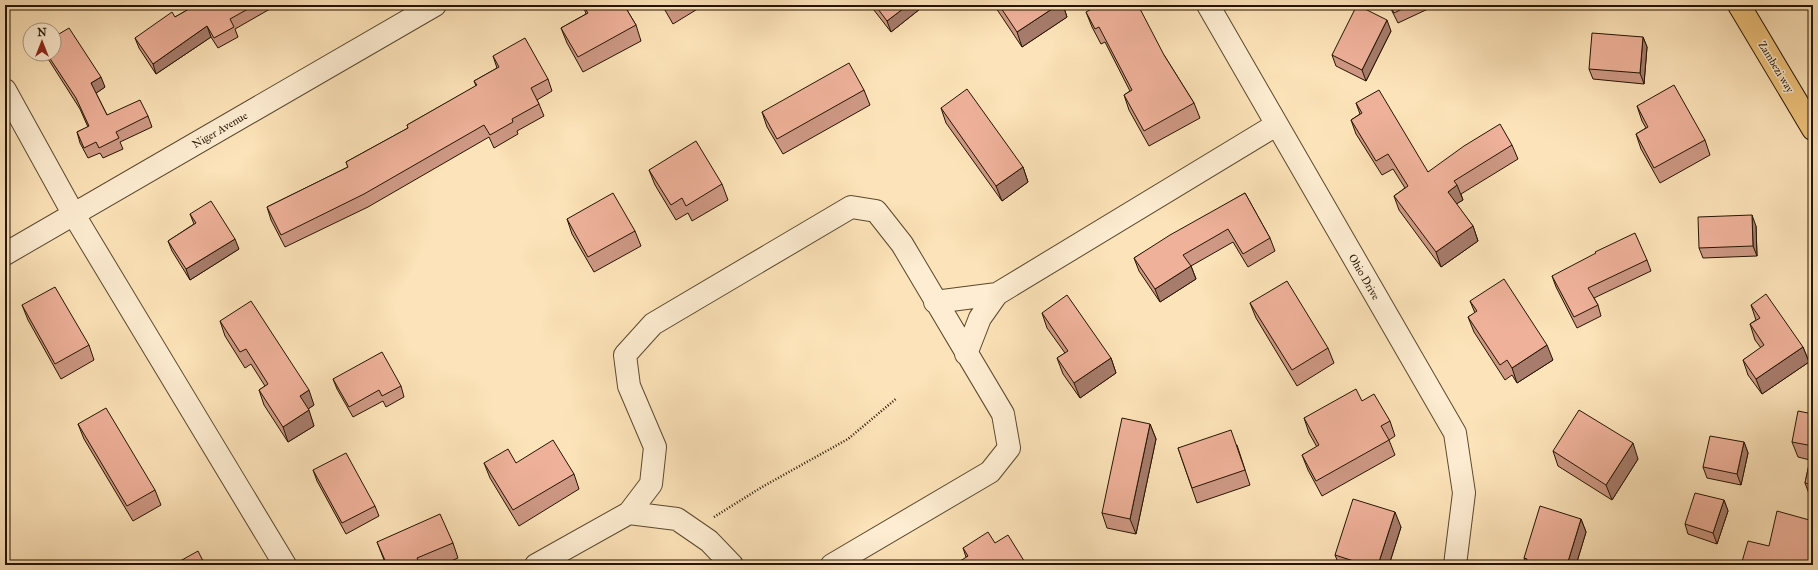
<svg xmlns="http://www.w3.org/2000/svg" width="1818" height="570" font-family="'IM FELL Great Primer',serif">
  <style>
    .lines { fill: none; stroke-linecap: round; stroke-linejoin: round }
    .minor-casing { stroke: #5a482e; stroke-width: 24 }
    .major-casing { stroke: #241400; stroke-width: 24 }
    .path { stroke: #241400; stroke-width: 2.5; stroke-dasharray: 1 2; stroke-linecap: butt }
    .minor { stroke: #feedd2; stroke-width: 22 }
    .major { stroke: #eec27c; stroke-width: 22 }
    .wall { fill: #ce9884; stroke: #241400 }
    .shaded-wall { fill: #a77c6c; stroke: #241400 }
    .building { fill: #efb19a; stroke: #241400 }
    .labels { text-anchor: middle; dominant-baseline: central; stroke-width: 3; stroke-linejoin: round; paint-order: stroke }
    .street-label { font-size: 11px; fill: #241400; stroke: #feedd2 }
  </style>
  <rect width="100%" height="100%" fill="#fde3b9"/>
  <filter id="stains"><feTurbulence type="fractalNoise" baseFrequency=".005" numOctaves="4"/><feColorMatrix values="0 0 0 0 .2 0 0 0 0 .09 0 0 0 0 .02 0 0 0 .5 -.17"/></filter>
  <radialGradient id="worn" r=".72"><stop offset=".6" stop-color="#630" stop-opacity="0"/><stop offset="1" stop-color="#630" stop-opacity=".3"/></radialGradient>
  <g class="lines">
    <defs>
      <path id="minor" d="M 1208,5 L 1455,433 L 1464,493 L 1455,565
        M 5,90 L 74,215 L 285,565
        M 5,254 L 435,5
        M 935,302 L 997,294
        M 966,354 L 980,318 L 997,294 L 1276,125
        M 629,513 L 677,519 L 709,541 L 732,565
        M 536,565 L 629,513 L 651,484 L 655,447 L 629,386 L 625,355 L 653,324 L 851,207 L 876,211 L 902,244 L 1003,414 L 1009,448 L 990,472 L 832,565"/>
      <path id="major" d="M 1739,5 L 1813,129"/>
    </defs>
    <!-- minor casing -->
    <use href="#minor" class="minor-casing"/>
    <!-- major casing -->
    <use href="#major" class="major-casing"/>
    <!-- path -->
    <path class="path" d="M 714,517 L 762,487 L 848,439 L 897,398"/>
    <!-- minor -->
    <use href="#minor" class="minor"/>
    <!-- major -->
    <use href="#major" class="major"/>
  </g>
  <!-- wall -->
  <path class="wall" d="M 196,5 L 277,5 L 235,29 L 238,37 L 218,48 L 211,37 L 156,74 L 139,48 L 135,38 L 175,17 Z
    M 583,5 L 624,5 L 636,25 L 641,41 L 583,72 L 567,43 L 561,28 L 586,14 Z
    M 662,5 L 704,5 L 673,24 Z
    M 870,5 L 919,5 L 920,9 L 891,32 Z
    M 994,5 L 1063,5 L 1067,17 L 1022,47 Z
    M 1389,5 L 1429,5 L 1430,8 L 1398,23 Z
    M 1086,12 L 1164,55 L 1194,103 L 1200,118 L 1149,146 L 1129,110 L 1124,95 L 1130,91 L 1105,42 L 1101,44 L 1092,27 Z
    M 1391,31 L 1366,81 L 1336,66 L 1332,55 Z
    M 1643,37 L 1647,47 L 1644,84 L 1593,79 L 1589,69 Z
    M 45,54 L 54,54 L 105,87 L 96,93 L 107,115 L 148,116 L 152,127 L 120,142 L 123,149 L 103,158 L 100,153 L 88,158 L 80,143 L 77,132 L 88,127 L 80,109 Z
    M 493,56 L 548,79 L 552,91 L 537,100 L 539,104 L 544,116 L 517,131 L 518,134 L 494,148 L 489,137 L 368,207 L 285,247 L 271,220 L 267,207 L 348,167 L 346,162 L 408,128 L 407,125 L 476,86 L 474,81 L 497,68 Z
    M 864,90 L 870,105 L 783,154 L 767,127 L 762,112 Z
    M 1356,103 L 1428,172 L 1512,145 L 1518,159 L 1461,194 L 1463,200 L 1456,204 L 1473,226 L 1478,241 L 1441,267 L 1399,210 L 1394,196 L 1405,188 L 1393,169 L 1382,175 L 1356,134 L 1351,120 L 1360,114 Z
    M 1637,106 L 1705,140 L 1710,155 L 1660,183 L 1641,149 L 1636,134 L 1646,128 L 1642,121 Z
    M 941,108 L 1023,167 L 1028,182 L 1002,201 L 946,123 Z
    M 649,170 L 722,184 L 728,200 L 692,221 L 688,213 L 676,220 L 655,185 Z
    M 1245,193 L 1270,238 L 1275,251 L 1248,267 L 1233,242 L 1191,266 L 1196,279 L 1160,302 L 1139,271 L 1134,258 Z
    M 190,214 L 239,249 L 190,280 L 172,251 L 168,241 L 194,224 Z
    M 567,219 L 635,231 L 641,246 L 594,272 L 572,234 Z
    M 1756,226 L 1757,256 L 1703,258 L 1699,248 Z
    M 1647,260 L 1651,271 L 1594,298 L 1598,305 L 1601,316 L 1577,328 L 1556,287 L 1552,276 Z
    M 1470,301 L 1553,360 L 1517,383 L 1512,375 L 1505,380 L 1474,332 L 1468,317 L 1475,313 Z
    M 1250,303 L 1328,348 L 1334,363 L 1297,386 L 1256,318 Z
    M 22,305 L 89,345 L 94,360 L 61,379 L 28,320 Z
    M 1751,305 L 1803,347 L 1809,362 L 1762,394 L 1748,375 L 1743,360 L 1761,348 L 1755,340 L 1750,324 L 1756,320 Z
    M 1042,313 L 1111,358 L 1116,373 L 1080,398 L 1063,374 L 1057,358 L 1065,353 L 1047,328 Z
    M 220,321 L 314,405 L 308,409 L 314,426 L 288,442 L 264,405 L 259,390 L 265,386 L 251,364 L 245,368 L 225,336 Z
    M 333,379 L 401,386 L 404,397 L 386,407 L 383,401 L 353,417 L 337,389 Z
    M 1362,401 L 1390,421 L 1395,436 L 1389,440 L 1395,455 L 1322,496 L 1308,470 L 1302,455 L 1317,447 L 1309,433 L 1304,418 Z
    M 1813,414 L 1813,499 L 1811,499 L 1805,483 L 1810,460 L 1798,457 L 1792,442 Z
    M 78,424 L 155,490 L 161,505 L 133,521 L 84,439 Z
    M 1150,424 L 1156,439 L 1136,534 L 1107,528 L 1102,513 Z
    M 1744,442 L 1748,453 L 1741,485 L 1707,478 L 1703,467 Z
    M 1237,445 L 1250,485 L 1197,503 L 1178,448 Z
    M 1553,451 L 1638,459 L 1612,500 L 1558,466 Z
    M 484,463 L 516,463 L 574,474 L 579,489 L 519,526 L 490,478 Z
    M 313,470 L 375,506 L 379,516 L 346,534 L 317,481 Z
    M 1724,500 L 1728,511 L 1717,544 L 1688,534 L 1685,524 Z
    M 1581,519 L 1586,532 L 1576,565 L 1525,565 L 1526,563 L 1524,558 Z
    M 1401,527 L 1389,565 L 1339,565 L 1335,555 Z
    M 377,542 L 453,543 L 458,558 L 442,565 L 386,565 Z
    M 995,543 L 966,557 L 963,548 Z"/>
  <!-- shaded-wall -->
  <path class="shaded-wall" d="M 908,5 L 919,5 L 920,9 L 891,32 L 887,21 Z
    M 1058,5 L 1063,5 L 1067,17 L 1022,47 L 1017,32 Z
    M 1387,20 L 1391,31 L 1366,81 L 1362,70 Z
    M 207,26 L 211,37 L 156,74 L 153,64 Z
    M 1643,37 L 1647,47 L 1644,84 L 1640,73 Z
    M 101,77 L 105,87 L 95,94 L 91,83 Z
    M 1023,167 L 1028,182 L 1002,201 L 996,186 Z
    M 1457,185 L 1463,200 L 1453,206 L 1448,192 Z
    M 1752,215 L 1756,226 L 1757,256 L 1753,246 Z
    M 1473,226 L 1478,241 L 1441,267 L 1436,252 Z
    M 235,239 L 239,249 L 190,280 L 186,269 Z
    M 1191,266 L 1196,279 L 1160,302 L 1155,289 Z
    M 1547,345 L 1553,360 L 1517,383 L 1512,368 Z
    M 1803,347 L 1809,362 L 1762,394 L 1756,379 Z
    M 1111,358 L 1116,373 L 1080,398 L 1074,383 Z
    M 309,390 L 314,405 L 305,411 L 300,396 Z
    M 309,410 L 314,426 L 288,442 L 283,427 Z
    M 1150,424 L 1156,439 L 1136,534 L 1130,519 Z
    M 1744,442 L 1748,453 L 1741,485 L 1737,474 Z
    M 1633,443 L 1638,459 L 1612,500 L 1606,485 Z
    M 1724,500 L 1728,511 L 1717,544 L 1713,533 Z
    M 1395,512 L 1401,527 L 1389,565 L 1378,565 Z
    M 1581,519 L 1586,532 L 1576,565 L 1567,565 Z
    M 1813,551 L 1813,565 L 1809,565 Z"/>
  <!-- building -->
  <path class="building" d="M 196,5 L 255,5 L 230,19 L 234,27 L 214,38 L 207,26 L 153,64 L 135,38 L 172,12 L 175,17 Z
    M 583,5 L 624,5 L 636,25 L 578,57 L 561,28 L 588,13 Z
    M 665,5 L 673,5 L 667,9 Z
    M 875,5 L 908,5 L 887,21 Z
    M 999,5 L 1058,5 L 1017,32 Z
    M 1099,5 L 1138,5 L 1164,55 L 1194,103 L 1144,131 L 1124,95 L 1132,90 L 1099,27 L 1095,29 L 1086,12 Z
    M 1357,5 L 1387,20 L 1362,70 L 1332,55 Z
    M 1390,5 L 1410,5 L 1394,13 Z
    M 69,28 L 101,77 L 91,83 L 107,115 L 140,100 L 148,116 L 116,132 L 119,138 L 99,148 L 96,142 L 84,148 L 77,132 L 89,126 L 76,98 L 47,54 L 54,54 L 54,37 Z
    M 1592,33 L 1643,37 L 1640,73 L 1589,69 Z
    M 525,38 L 548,79 L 531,88 L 539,104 L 512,119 L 513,122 L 490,135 L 484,125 L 364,194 L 281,235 L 267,207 L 348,167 L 346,162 L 408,128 L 407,125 L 477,85 L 474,81 L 499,67 L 493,56 Z
    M 849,63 L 864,90 L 777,139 L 762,112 Z
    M 1674,85 L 1705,140 L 1654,168 L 1636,134 L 1648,127 L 1637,106 Z
    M 967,89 L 1023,167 L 996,186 L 941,108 Z
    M 1379,90 L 1428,172 L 1464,146 L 1500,124 L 1512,145 L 1454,181 L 1457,185 L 1448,192 L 1473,226 L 1436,252 L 1394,196 L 1408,186 L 1388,154 L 1376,161 L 1351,120 L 1362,113 L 1356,103 Z
    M 696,141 L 722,184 L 686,206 L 682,198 L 671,205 L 649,170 Z
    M 613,193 L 635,231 L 588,257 L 567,219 Z
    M 1245,193 L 1270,238 L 1243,254 L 1228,229 L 1183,255 L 1191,266 L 1155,289 L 1134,258 L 1170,235 Z
    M 211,201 L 235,239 L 186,269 L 168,241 L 196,223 L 190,214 Z
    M 1752,215 L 1753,246 L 1699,248 L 1698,217 Z
    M 1635,233 L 1647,260 L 1588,288 L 1598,305 L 1574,317 L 1552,276 L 1596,253 L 1595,252 Z
    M 1504,279 L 1547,345 L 1512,368 L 1507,360 L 1500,365 L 1468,317 L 1477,311 L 1470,301 Z
    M 1287,281 L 1328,348 L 1292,370 L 1250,303 Z
    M 55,287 L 89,345 L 55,364 L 22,305 Z
    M 1766,294 L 1803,347 L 1756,379 L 1743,360 L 1764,345 L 1750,324 L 1760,318 L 1751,305 Z
    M 1067,295 L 1111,358 L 1074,383 L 1057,358 L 1068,351 L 1042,313 Z
    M 251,301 L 309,390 L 300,396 L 309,410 L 283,427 L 259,390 L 268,384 L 246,349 L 240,352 L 220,321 Z
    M 382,352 L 401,386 L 382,396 L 379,390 L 349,407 L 333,379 Z
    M 1356,389 L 1362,401 L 1374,394 L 1390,421 L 1381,426 L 1389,440 L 1316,481 L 1302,455 L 1319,445 L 1304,418 Z
    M 106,408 L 155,490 L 127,506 L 78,424 Z
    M 1579,410 L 1633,443 L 1606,485 L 1553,451 Z
    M 1798,411 L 1813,414 L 1813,485 L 1805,483 L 1813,446 L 1792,442 Z
    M 1122,418 L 1150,424 L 1130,519 L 1102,513 Z
    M 1231,430 L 1245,470 L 1192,488 L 1178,448 Z
    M 1710,436 L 1744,442 L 1737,474 L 1703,467 Z
    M 553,440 L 574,474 L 513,510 L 484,463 L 508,449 L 516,463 Z
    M 346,453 L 375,506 L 342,523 L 313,470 Z
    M 1695,493 L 1724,500 L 1713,533 L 1685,524 Z
    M 1353,499 L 1395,512 L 1378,565 L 1366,565 L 1335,555 Z
    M 1540,506 L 1581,519 L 1567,565 L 1525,565 L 1527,559 L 1524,558 Z
    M 1777,511 L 1813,521 L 1813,551 L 1809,565 L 1741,565 L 1748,541 L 1769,546 Z
    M 440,514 L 453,543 L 417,558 L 420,565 L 387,565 L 377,542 Z
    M 988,532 L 995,543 L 1008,535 L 1026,564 L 1024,565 L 954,565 L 968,556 L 963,548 Z
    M 198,551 L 205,565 L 173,565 Z"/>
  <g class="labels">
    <!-- street labels -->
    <g class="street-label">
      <text transform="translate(1776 67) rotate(59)">Zambezi way</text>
      <text transform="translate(220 130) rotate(-30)">Niger Avenue</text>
      <text transform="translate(1364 277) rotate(60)">Ohio Drive</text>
    </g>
  </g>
  <!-- margin -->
  <rect width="1818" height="570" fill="none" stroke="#fde3b9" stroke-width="20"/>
  <rect x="6" y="6" width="1806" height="558" fill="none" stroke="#241400" stroke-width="2"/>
  <rect x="10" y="10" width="1798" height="550" fill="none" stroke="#241400"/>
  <!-- north arrow -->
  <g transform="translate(42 42)"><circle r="19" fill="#feedd2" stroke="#a7967e"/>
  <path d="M0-3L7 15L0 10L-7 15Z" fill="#8f2418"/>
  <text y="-6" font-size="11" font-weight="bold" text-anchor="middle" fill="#241400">N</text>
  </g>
  <rect width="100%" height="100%" filter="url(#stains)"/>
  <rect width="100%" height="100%" fill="url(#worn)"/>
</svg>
